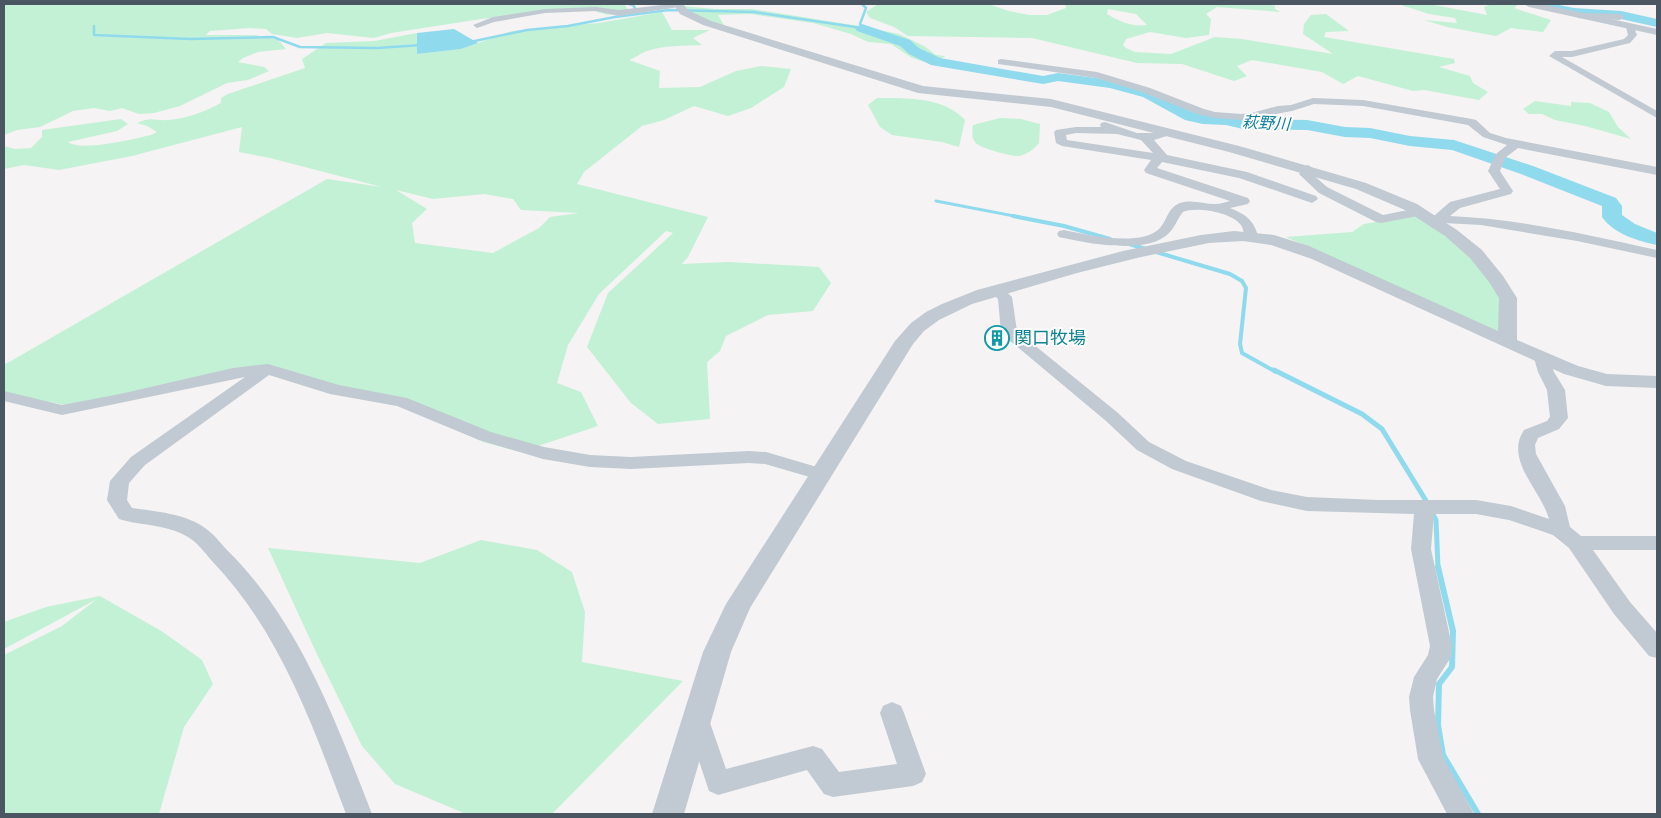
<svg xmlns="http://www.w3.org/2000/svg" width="1661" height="818" font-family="Montserrat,'Noto Sans JP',sans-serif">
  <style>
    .green { fill: #c3f1d5; fill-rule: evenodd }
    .water { fill: #90daee }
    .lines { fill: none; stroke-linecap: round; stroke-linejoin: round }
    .stream-far4 { stroke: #90daee; stroke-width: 2.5 }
    .stream-far3 { stroke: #90daee; stroke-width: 3 }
    .stream-far2 { stroke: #90daee; stroke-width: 4 }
    .stream-far1 { stroke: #90daee; stroke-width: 5 }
    .stream { stroke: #90daee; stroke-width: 6 }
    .river { fill: #90daee; fill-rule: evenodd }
    .minor { fill: #c1cad2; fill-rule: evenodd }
    .tertiary { fill: #c1cad2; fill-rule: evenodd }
    .labels { text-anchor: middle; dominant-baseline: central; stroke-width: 4; stroke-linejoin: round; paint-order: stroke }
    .far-water-label { font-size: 16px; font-style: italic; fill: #0c7c9b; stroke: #fff }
    .culture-label { font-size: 18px; fill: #0d838f; stroke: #fff; text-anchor: start }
  </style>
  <rect width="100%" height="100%" fill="#f5f3f3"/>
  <!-- green -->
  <path class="green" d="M 4,4 L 624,4 L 629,11 L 608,15 L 584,8 L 481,19 L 391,33 L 374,38 L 327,33 L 297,38 L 272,34 L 266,29 L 250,28 L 210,31 L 206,35 L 255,35 L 278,40 L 286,49 L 258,52 L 243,58 L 238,62 L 264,67 L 269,71 L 248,80 L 227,83 L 180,106 L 154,113 L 139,114 L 122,108 L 110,111 L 94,108 L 73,111 L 40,127 L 17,130 L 4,135 Z
    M 878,4 L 988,4 L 1009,11 L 1029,15 L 1047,15 L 1066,8 L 1065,4 L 1269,4 L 1275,6 L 1275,9 L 1281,12 L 1217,7 L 1206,14 L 1211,19 L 1209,35 L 1186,38 L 1150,32 L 1126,39 L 1123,45 L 1126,48 L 1135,52 L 1171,54 L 1215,37 L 1242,39 L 1333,54 L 1303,34 L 1304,24 L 1311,15 L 1326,14 L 1349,31 L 1326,32 L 1324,37 L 1454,59 L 1455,63 L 1439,67 L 1470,76 L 1473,83 L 1488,92 L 1479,100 L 1424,90 L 1413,91 L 1358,76 L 1343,84 L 1322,72 L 1252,60 L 1237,66 L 1247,76 L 1234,81 L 1182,64 L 1137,63 L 1032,38 L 908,36 L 894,27 L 870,18 L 866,12 ZM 1108,9 L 1136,14 L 1147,25 C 1131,27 1121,22 1107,14 Z
    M 1398,4 L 1429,4 L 1487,15 L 1484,7 L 1492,4 L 1519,4 L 1514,8 L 1551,20 L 1543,32 L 1511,28 L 1496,36 L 1447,27 L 1424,20 L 1457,23 L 1455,18 L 1429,14 Z
    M 682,6 L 715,9 L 752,9 L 865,27 L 899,34 L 924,46 L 936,55 L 945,56 L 934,65 L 912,58 L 891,44 L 868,42 L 851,34 L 813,23 L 750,14 L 718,15 L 725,27 L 684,12 Z
    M 662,12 L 672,30 L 710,30 L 693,38 L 702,45 C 684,46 664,45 647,51 C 641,53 635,58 629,60 L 660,71 L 659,88 L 700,87 L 736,71 L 761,66 L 791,69 L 784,87 L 751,108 L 728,116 L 694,106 L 664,120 L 642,126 L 584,172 L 577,184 L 708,217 L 688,257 L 682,264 L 728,262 L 819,267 L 831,283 L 813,311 L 768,315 L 726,336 L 720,351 L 707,362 L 710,419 L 658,424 L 631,403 L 587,347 L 608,293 L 673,233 L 666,231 L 599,294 L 568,345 L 557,383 L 581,392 L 598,426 L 520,452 L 483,442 L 418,411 L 284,369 L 65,405 L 4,393 L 4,365 L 327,179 L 382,187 L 270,158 L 239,152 L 242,127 L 132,156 L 59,170 L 24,165 L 4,169 L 4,146 L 15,149 L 31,148 L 42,137 L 42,130 L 121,119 L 128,124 L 117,131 L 68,142 C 81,152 134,139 151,135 L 157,132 L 147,126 L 137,123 C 153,116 153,121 168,120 C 186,119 206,111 221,103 L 221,98 L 228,94 L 305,68 L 302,59 L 326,43 L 374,41 L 417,33 L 417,54 L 461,49 L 512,31 L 599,23 ZM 396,190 L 433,199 L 484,194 L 513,199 L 521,210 L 579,213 L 550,217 L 539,228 L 493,253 L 415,243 L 412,223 L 427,209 Z
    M 877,98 C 907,98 944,97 965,120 L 959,147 L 942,142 L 892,135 L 880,127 L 868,105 Z
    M 1535,101 L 1571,106 L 1571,102 L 1590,103 L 1609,112 L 1618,127 L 1631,139 L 1585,126 L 1555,120 L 1542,114 L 1529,114 L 1523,109 Z
    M 1000,118 L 1021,119 L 1040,124 L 1039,143 C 1034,149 1028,154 1019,156 C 1013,157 981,148 977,144 C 971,139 972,131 973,125 Z
    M 1418,215 L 1471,254 L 1501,296 L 1499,334 L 1286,237 L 1352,232 L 1364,224 Z
    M 481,540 L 537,550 L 572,572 L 585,612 L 582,662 L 683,681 L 552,814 L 466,814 L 395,784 L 362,746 L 315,650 L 268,548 L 420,563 Z
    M 100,596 L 163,632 L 202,660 L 213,684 L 184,727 L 159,814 L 4,814 L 4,655 L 62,626 L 97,599 L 4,649 L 4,622 L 46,607 Z"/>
  <!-- water -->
  <path class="water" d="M 454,29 L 478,43 L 461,49 L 417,54 L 417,33 Z"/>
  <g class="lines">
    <!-- stream-far4 -->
    <path class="stream-far4" d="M 629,4 L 633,5 L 638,13
      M 94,26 L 94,35 L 190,39 L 273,37 L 300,47 L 377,48 L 422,45
      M 470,42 L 527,30 L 568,26 L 615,17 L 669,10 L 754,12 L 862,28 L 860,24 L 866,8 L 862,4"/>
    <!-- stream-far3 -->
    <path class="stream-far3" d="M 936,201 L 1019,217"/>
    <!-- stream-far2 -->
    <path class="stream-far2" d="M 1013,216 L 1064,226 L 1110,239
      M 1129,244 L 1146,249
      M 1156,252 L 1230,274 L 1242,281 L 1246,288 L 1240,344 L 1242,353 L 1276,372"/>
    <!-- stream-far1 -->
    <path class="stream-far1" d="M 1274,370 L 1362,414 L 1382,429 L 1428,504
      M 1431,511 L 1436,520 L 1438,568"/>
    <!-- stream -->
    <path class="stream" d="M 1438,567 L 1453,631 L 1452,667 L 1439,684 L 1438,725 L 1443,755 L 1478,814"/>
    <!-- river -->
    <path class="river" d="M 1532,4 L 1554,4 L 1574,8 L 1621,11 L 1657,19 L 1657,27 L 1621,19 L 1574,16 L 1534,7 Z
      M 862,24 L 910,40 L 919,48 L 940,58 L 1043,76 L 1058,73 L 1111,80 L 1153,91 L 1195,113 L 1203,114 L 1226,115 L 1243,119 L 1307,120 L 1345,127 L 1370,128 L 1410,136 L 1454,140 L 1533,166 L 1616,198 L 1622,206 L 1622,215 L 1635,224 L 1657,233 L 1657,245 C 1638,241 1614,234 1602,217 L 1602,206 L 1521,174 L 1452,150 L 1410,146 L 1370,138 L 1345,137 L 1307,130 L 1243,129 L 1226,125 L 1203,124 L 1185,120 L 1143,97 L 1110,88 L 1058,81 L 1043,84 L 931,65 L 909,54 L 900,46 L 857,31 L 855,28 Z"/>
    <!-- minor -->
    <path class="minor" d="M 670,4 L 683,5 L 679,7 L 619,16 L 596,11 L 545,13 L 494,22 L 477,28 L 473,25 L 493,17 L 545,9 L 596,7 L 619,10 Z
      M 1581,13 L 1620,14 L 1624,17 L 1620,20 L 1578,18 L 1578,14 Z
      M 1630,24 L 1633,25 L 1637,35 L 1630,43 L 1572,57 L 1562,57 L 1657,111 L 1657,118 L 1549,56 L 1555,51 L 1572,51 L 1624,39 L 1628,35 L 1626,27 Z
      M 1001,59 L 1097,72 L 1150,88 L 1204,109 L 1215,112 L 1241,114 L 1255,112 L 1278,106 L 1291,105 L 1313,98 L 1363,100 L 1472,119 L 1476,120 L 1490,133 L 1506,138 L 1657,167 L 1657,175 L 1518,148 L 1505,158 L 1500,171 L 1513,191 L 1511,194 L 1460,208 L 1450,216 C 1520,219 1589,235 1657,250 L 1657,258 L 1577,241 L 1481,225 L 1426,222 L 1424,219 L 1426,216 L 1435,215 L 1450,202 L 1500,189 L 1488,171 L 1496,154 L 1507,145 L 1483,137 L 1468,125 L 1363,106 L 1314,104 L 1292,111 L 1241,120 L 1215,118 L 1197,114 L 1142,92 L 1096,78 L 998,64 L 998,60 Z
      M 1105,122 L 1137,133 L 1154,133 L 1169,129 L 1173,130 L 1175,132 L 1173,134 L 1154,140 L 1167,155 L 1247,172 L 1316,196 L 1318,199 L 1312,203 L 1239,178 L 1162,162 L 1157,168 L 1248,198 L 1250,201 L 1248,204 L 1230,208 C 1245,214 1254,220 1258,236 L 1256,239 L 1246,239 C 1243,234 1244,228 1240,224 C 1231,212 1195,206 1183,212 C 1177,219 1175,228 1168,234 C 1147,255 1085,243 1059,237 L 1057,234 L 1059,231 L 1064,230 C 1087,235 1140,247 1159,229 C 1168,220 1167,208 1180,203 C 1193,199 1203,204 1215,204 C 1220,204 1225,202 1230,201 L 1146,173 L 1144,170 L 1151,160 L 1062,146 L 1056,143 L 1054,132 L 1056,130 L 1076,127 L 1101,127 L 1100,125 L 1101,123 ZM 1076,133 L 1117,134 L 1141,140 L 1153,153 L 1067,140 L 1066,135 Z
      M 1308,165 L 1314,169 L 1311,173 L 1327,187 L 1383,215 L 1418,208 L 1424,212 L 1423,215 L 1381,223 L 1376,222 L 1319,193 L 1299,174 L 1304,166 Z
      M 997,287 L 1002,288 L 1012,297 L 1017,331 L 1118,413 L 1149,442 L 1186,461 L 1271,490 L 1307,497 L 1378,500 L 1476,500 L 1511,506 L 1549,519 C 1541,490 1504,460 1524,430 L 1547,421 L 1550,417 L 1547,390 L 1538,372 L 1534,358 L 1536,355 L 1548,355 L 1554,372 L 1565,390 L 1568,418 L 1559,429 L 1538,438 L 1535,445 L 1536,454 L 1565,506 L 1570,527 L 1581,536 L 1657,536 L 1657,550 L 1593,550 L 1630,602 L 1657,633 L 1657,658 L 1649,656 L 1614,614 L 1569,548 L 1553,535 L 1509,520 L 1476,514 L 1434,514 L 1431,549 L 1452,646 L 1451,657 L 1437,679 L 1433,697 L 1434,710 L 1443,757 L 1474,814 L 1447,814 L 1418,759 L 1410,710 L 1409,697 L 1414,677 L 1428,655 L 1430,646 L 1411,549 L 1414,514 L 1307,511 L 1261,501 L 1172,469 L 1137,450 L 1106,421 L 1003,335 L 1001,332 L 998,299 L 990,291 L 992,288 Z
      M 268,364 L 339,385 L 407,398 L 491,432 L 544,447 L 590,455 L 631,457 L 749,451 L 766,452 L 827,470 L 830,474 L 827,478 L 820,480 L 765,464 L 749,463 L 631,469 L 590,467 L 543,459 L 479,440 L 397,406 L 330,394 L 269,375 L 145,465 L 129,483 L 127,500 L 132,508 C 154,511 187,514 205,528 C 214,534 221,544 229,552 C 300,623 336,722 372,814 L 346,814 C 312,724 280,632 212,561 C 205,553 197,542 188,537 C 166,524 142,526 119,519 L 107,500 L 110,481 L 131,457 L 245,377 L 62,415 L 4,401 L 4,391 L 62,405 L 120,394 L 233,368 Z
      M 892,702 L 901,706 L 904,713 L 926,774 L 922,782 L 913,786 L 833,797 L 824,794 L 807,770 L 718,795 L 709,791 L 686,722 L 689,714 L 698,711 L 707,714 L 726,769 L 813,746 L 822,749 L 839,772 L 897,764 L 880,713 L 883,706 Z"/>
    <!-- tertiary -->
    <path class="tertiary" d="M 673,4 L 683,4 L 688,10 L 711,21 L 923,86 L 1051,99 L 1239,146 L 1366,183 L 1417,204 L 1457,230 L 1482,250 L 1503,276 L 1517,298 L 1517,340 L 1578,366 L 1607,374 L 1657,376 L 1657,388 L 1606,386 L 1564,374 L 1312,259 L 1271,245 L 1243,241 L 1209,243 L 1141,257 L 1077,273 L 972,304 L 939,320 L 924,331 L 913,344 L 750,608 L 731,652 L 684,814 L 652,814 L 703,652 L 726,604 L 895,341 L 911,323 L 926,312 L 942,304 L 977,290 L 1123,251 L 1201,235 L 1234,231 L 1274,235 L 1309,246 L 1498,331 L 1499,298 L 1489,282 L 1470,258 L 1445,236 L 1405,210 L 1356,189 L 1229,152 L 1051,107 L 918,93 L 703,25 L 680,14 Z
      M 1524,4 L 1542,4 L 1657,29 L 1657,35 L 1529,7 Z"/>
  </g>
  <!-- icons -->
  <defs>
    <symbol id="building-ring" viewBox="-11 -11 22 22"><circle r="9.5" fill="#fff" stroke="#0f9aa8" stroke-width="1.5"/><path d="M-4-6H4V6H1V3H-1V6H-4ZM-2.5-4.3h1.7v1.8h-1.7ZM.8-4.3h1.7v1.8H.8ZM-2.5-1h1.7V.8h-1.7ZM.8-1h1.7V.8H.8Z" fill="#0f9aa8"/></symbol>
  </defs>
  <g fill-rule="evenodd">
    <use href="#building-ring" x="983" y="324" width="28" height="28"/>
  </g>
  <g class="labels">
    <!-- far-water labels -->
    <g class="far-water-label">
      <text transform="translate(1266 123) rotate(3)">萩野川</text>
    </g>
    <!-- culture labels -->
    <g class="culture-label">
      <text x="1014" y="338">関口牧場</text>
    </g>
  </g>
  <!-- border -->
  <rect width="1661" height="818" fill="none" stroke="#4a5661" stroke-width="10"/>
</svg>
